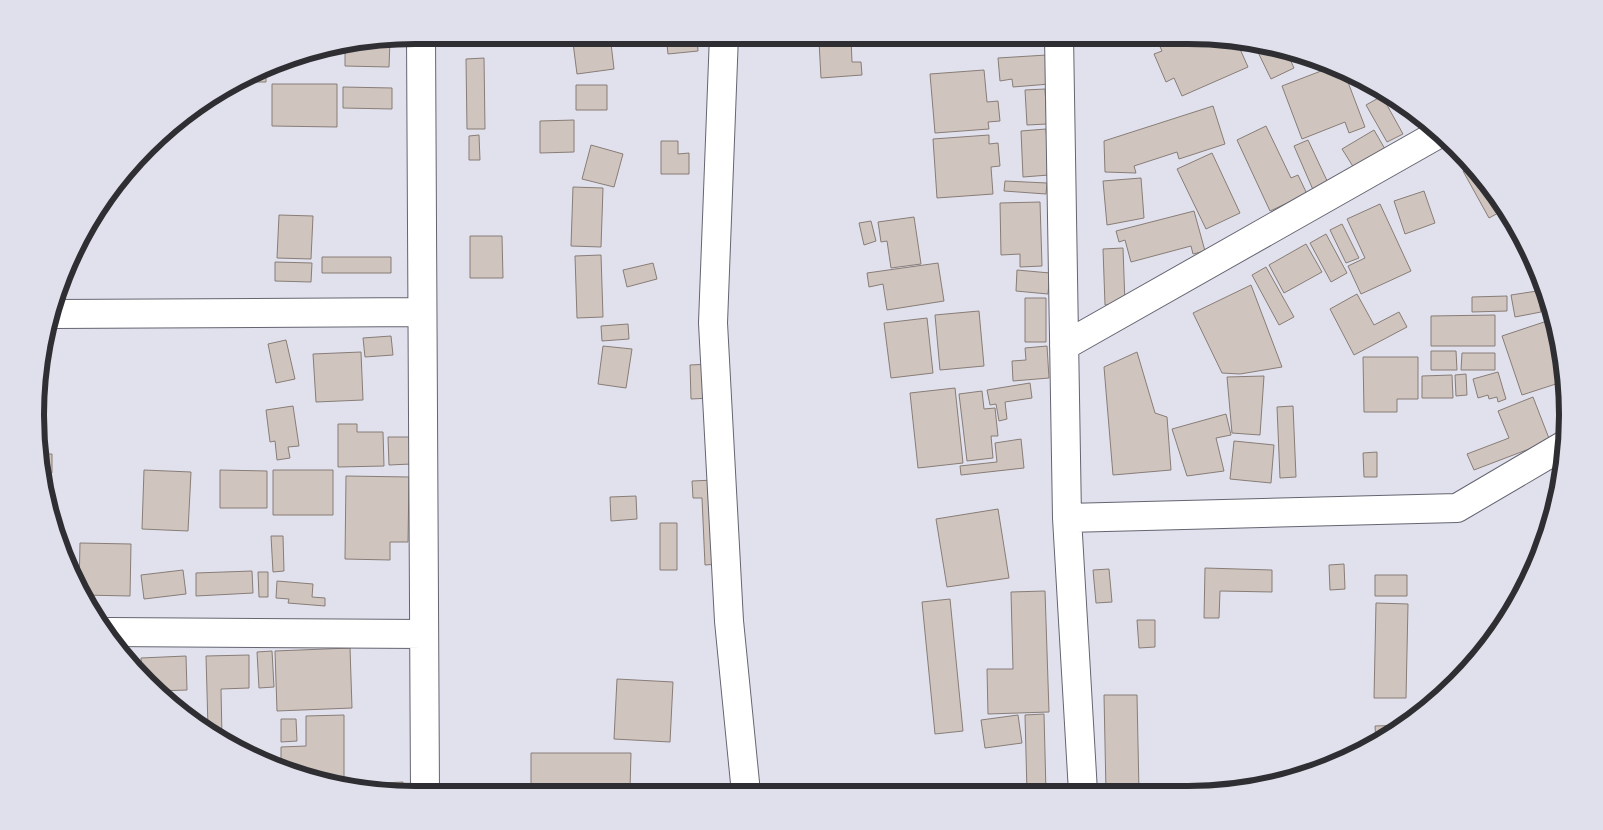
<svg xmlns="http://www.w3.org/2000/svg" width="1603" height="830" font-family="Overpass,sans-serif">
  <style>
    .building { fill: #d0c4be; stroke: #887d77 }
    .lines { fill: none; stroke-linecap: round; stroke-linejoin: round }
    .minor-casing { stroke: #646570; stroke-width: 30 }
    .minor { stroke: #fff; stroke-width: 28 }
    .rim { fill: none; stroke: #2e2e33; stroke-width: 6 }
  </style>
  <rect width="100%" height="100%" fill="#e0e1ed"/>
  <!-- building -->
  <path class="building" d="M 572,35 L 610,35 L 614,69 L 577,74 Z
    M 666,35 L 697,35 L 698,51 L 668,54 Z
    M 1155,36 L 1213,36 L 1236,40 L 1248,67 L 1182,96 L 1174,78 L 1166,82 L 1154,54 L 1162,51 Z
    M 851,38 L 852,62 L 861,62 L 862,75 L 821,78 L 819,41 Z
    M 390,40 L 389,67 L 345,66 L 345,47 Z
    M 1253,42 L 1285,48 L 1294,68 L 1271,79 Z
    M 1047,55 L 1050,84 L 1013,87 L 1012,79 L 1000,81 L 998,58 Z
    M 484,58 L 485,129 L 467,129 L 466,59 Z
    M 1334,66 L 1343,69 L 1365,127 L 1349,133 L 1345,122 L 1302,139 L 1282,86 Z
    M 266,69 L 266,82 L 253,82 L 252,77 Z
    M 984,70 L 987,102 L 998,101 L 1000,121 L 988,122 L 989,129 L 935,133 L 930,74 Z
    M 1351,72 L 1356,74 L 1372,84 L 1361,90 Z
    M 272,84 L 337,84 L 337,127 L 272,126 Z
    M 576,85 L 607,85 L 607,110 L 576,110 Z
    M 343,87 L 392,88 L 392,109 L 343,108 Z
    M 1045,89 L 1047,124 L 1027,125 L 1025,90 Z
    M 1382,96 L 1403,134 L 1387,142 L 1366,105 Z
    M 1213,106 L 1225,144 L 1179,159 L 1177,152 L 1134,166 L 1136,173 L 1105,172 L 1104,141 Z
    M 574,120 L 574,152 L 540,153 L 540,121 Z
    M 1266,126 L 1291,178 L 1298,175 L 1307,194 L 1270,211 L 1237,140 Z
    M 1046,129 L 1049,175 L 1023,177 L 1021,131 Z
    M 1374,130 L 1385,149 L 1354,168 L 1342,149 Z
    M 479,135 L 480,160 L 469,160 L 469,136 Z
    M 989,135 L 989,144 L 998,143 L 1000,166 L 991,167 L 993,194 L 937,198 L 933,139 Z
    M 1308,140 L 1329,185 L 1314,192 L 1294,146 Z
    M 661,141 L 678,141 L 678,154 L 689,153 L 689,174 L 661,174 Z
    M 591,145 L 623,154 L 614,187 L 582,179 Z
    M 1212,153 L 1240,213 L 1206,229 L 1177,169 Z
    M 1474,165 L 1502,211 L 1489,218 L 1463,171 Z
    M 1141,178 L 1144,218 L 1107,225 L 1103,181 Z
    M 1005,181 L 1047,183 L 1046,194 L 1004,191 Z
    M 573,187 L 603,188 L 601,247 L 571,246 Z
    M 1424,191 L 1435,223 L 1405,234 L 1394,201 Z
    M 1040,202 L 1042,266 L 1020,267 L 1020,254 L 1001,255 L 1000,203 Z
    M 1380,204 L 1411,271 L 1361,294 L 1348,266 L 1365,258 L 1347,219 Z
    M 1194,211 L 1205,251 L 1193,254 L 1191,246 L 1131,262 L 1125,240 L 1119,242 L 1116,231 Z
    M 279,215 L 313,216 L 311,259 L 277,258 Z
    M 914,217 L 921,264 L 891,268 L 887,241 L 881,242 L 878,222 Z
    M 871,221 L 876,241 L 864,245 L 859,223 Z
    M 1342,224 L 1359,258 L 1346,263 L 1330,230 Z
    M 1326,234 L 1347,273 L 1331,282 L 1310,243 Z
    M 470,236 L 502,236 L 503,278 L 470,278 Z
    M 1306,244 L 1322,272 L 1284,293 L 1269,265 Z
    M 1123,248 L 1125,304 L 1105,305 L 1103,249 Z
    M 601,255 L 603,317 L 577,318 L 575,256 Z
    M 322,257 L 391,257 L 391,273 L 322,273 Z
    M 275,262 L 312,263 L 311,282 L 275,281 Z
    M 653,263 L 657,279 L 627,287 L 623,270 Z
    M 938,263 L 944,301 L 887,310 L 883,284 L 869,287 L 867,273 Z
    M 1266,267 L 1294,317 L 1279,325 L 1252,275 Z
    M 1017,270 L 1050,273 L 1048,294 L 1016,291 Z
    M 1251,285 L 1282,367 L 1240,374 L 1222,373 L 1193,313 Z
    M 1537,291 L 1541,312 L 1515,317 L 1511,295 Z
    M 1357,294 L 1374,325 L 1399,312 L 1407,327 L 1354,355 L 1330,309 Z
    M 1507,296 L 1507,311 L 1472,312 L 1472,297 Z
    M 1025,298 L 1046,298 L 1046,342 L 1025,342 Z
    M 979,311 L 984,366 L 940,370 L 935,315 Z
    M 1495,315 L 1495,346 L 1431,346 L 1431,316 Z
    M 927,318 L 933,373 L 891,378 L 884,323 Z
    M 1553,319 L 1565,365 L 1565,381 L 1522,395 L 1502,336 Z
    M 628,324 L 629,339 L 602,341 L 601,326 Z
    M 391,336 L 393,355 L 365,357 L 363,338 Z
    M 286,340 L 295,379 L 276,383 L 268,344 Z
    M 42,341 L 46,341 L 45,365 L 42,365 Z
    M 603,346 L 632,349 L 626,388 L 598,384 Z
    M 1047,346 L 1049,378 L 1013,381 L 1012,361 L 1026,360 L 1025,348 Z
    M 1431,351 L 1456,351 L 1457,370 L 1431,370 Z
    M 361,352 L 363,400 L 316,402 L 313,354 Z
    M 1137,352 L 1155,413 L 1167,417 L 1171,470 L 1113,475 L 1104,367 Z
    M 1462,353 L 1495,353 L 1495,370 L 1461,370 Z
    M 1363,357 L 1418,357 L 1418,399 L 1397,399 L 1397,412 L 1364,412 Z
    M 710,364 L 711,398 L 691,399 L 690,365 Z
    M 1498,372 L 1506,399 L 1498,402 L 1497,397 L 1489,399 L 1488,395 L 1478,398 L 1473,379 Z
    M 1466,374 L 1467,395 L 1456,396 L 1455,375 Z
    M 1452,375 L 1453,398 L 1422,398 L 1422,376 Z
    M 1264,376 L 1260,435 L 1232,433 L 1227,377 Z
    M 1030,383 L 1032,398 L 1005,402 L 1007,419 L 999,421 L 996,404 L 990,405 L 987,390 Z
    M 955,388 L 963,463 L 918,468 L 910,393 Z
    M 982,391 L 984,409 L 995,408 L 998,436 L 991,436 L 993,458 L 967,461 L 959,394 Z
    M 1533,397 L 1550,441 L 1474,470 L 1467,454 L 1509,438 L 1498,411 Z
    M 293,406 L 299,446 L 288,447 L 290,458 L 277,460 L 275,441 L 270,442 L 266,410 Z
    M 1293,406 L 1296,477 L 1280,478 L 1277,407 Z
    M 1226,414 L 1231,435 L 1216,438 L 1224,471 L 1187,476 L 1172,429 Z
    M 338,424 L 357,424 L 357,432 L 383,432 L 384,466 L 338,467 Z
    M 388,437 L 411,437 L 411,464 L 389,465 Z
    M 1021,439 L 1024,468 L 961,475 L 960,466 L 997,462 L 995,443 Z
    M 1234,441 L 1274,445 L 1271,483 L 1230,479 Z
    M 1377,452 L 1377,477 L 1364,477 L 1363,453 Z
    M 39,454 L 52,454 L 52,473 L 41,473 Z
    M 144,470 L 191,472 L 188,531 L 142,529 Z
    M 220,470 L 267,471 L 267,508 L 220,508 Z
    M 273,470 L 333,470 L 333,515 L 273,515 Z
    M 346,476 L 409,477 L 408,542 L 390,542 L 390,560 L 345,559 Z
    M 715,480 L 719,564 L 705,565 L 702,498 L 693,498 L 692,481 Z
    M 636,496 L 637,519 L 611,521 L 610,497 Z
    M 998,509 L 1009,578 L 947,587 L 936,519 Z
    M 660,523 L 677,523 L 677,570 L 660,570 Z
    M 271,536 L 283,536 L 284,571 L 273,572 Z
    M 80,543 L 131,544 L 130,596 L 83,595 L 79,590 Z
    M 1344,564 L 1345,589 L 1330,590 L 1329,565 Z
    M 1205,568 L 1272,570 L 1272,592 L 1220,591 L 1219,618 L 1204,618 Z
    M 1109,569 L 1112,602 L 1096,603 L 1093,570 Z
    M 183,570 L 186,594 L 144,599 L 141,575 Z
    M 252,571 L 253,593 L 196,596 L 196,573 Z
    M 258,572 L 268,572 L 268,597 L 259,597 Z
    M 1375,575 L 1407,575 L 1407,596 L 1375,596 Z
    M 277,581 L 313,584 L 312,597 L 325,598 L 325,606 L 288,603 L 289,599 L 276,598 Z
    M 1045,591 L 1049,712 L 988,714 L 987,669 L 1013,669 L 1011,592 Z
    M 950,599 L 963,731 L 935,734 L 922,602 Z
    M 1376,603 L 1408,604 L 1406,698 L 1374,698 Z
    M 1137,620 L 1155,620 L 1155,647 L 1139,648 Z
    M 350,648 L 352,708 L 277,711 L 275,651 Z
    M 272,651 L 274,687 L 259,688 L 257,652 Z
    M 249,655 L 249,688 L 221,689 L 222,738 L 208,728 L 206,656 Z
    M 186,656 L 187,690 L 157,691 L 142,677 L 141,658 Z
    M 617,679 L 673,682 L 670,742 L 614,739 Z
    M 1104,695 L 1137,695 L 1139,792 L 1106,792 Z
    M 1044,714 L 1046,792 L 1027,792 L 1025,715 Z
    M 344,715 L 344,778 L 307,779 L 281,769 L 281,747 L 306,746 L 306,716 Z
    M 1018,715 L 1022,743 L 985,748 L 981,720 Z
    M 281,719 L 296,719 L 297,741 L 281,742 Z
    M 1405,725 L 1376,742 L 1375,726 Z
    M 531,753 L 631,753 L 630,789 L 531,788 Z
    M 403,782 L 403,794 L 341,786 L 341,785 Z
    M 800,788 L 834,793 L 799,793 Z"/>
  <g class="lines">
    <defs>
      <path id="minor" d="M 421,35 L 425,794
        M 724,35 L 713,323 L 729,621 L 746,793
        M 1059,36 L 1067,518 L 1083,792
        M 53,314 L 422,312
        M 1064,346 L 1440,133
        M 1067,518 L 1457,508 L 1566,444
        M 109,632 L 424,634"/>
    </defs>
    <!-- minor casing -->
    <use href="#minor" class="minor-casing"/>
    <!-- minor -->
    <use href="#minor" class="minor"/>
  </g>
  <!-- crop -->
  <path d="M0 0H1603V830H0ZM415 44H1188A371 371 0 0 1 1559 415V415A371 371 0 0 1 1188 786H415A371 371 0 0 1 44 415V415A371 371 0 0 1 415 44Z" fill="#dfe0eb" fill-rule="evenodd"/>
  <path class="rim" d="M415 44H1188A371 371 0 0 1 1559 415V415A371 371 0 0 1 1188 786H415A371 371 0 0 1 44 415V415A371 371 0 0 1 415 44Z"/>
</svg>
